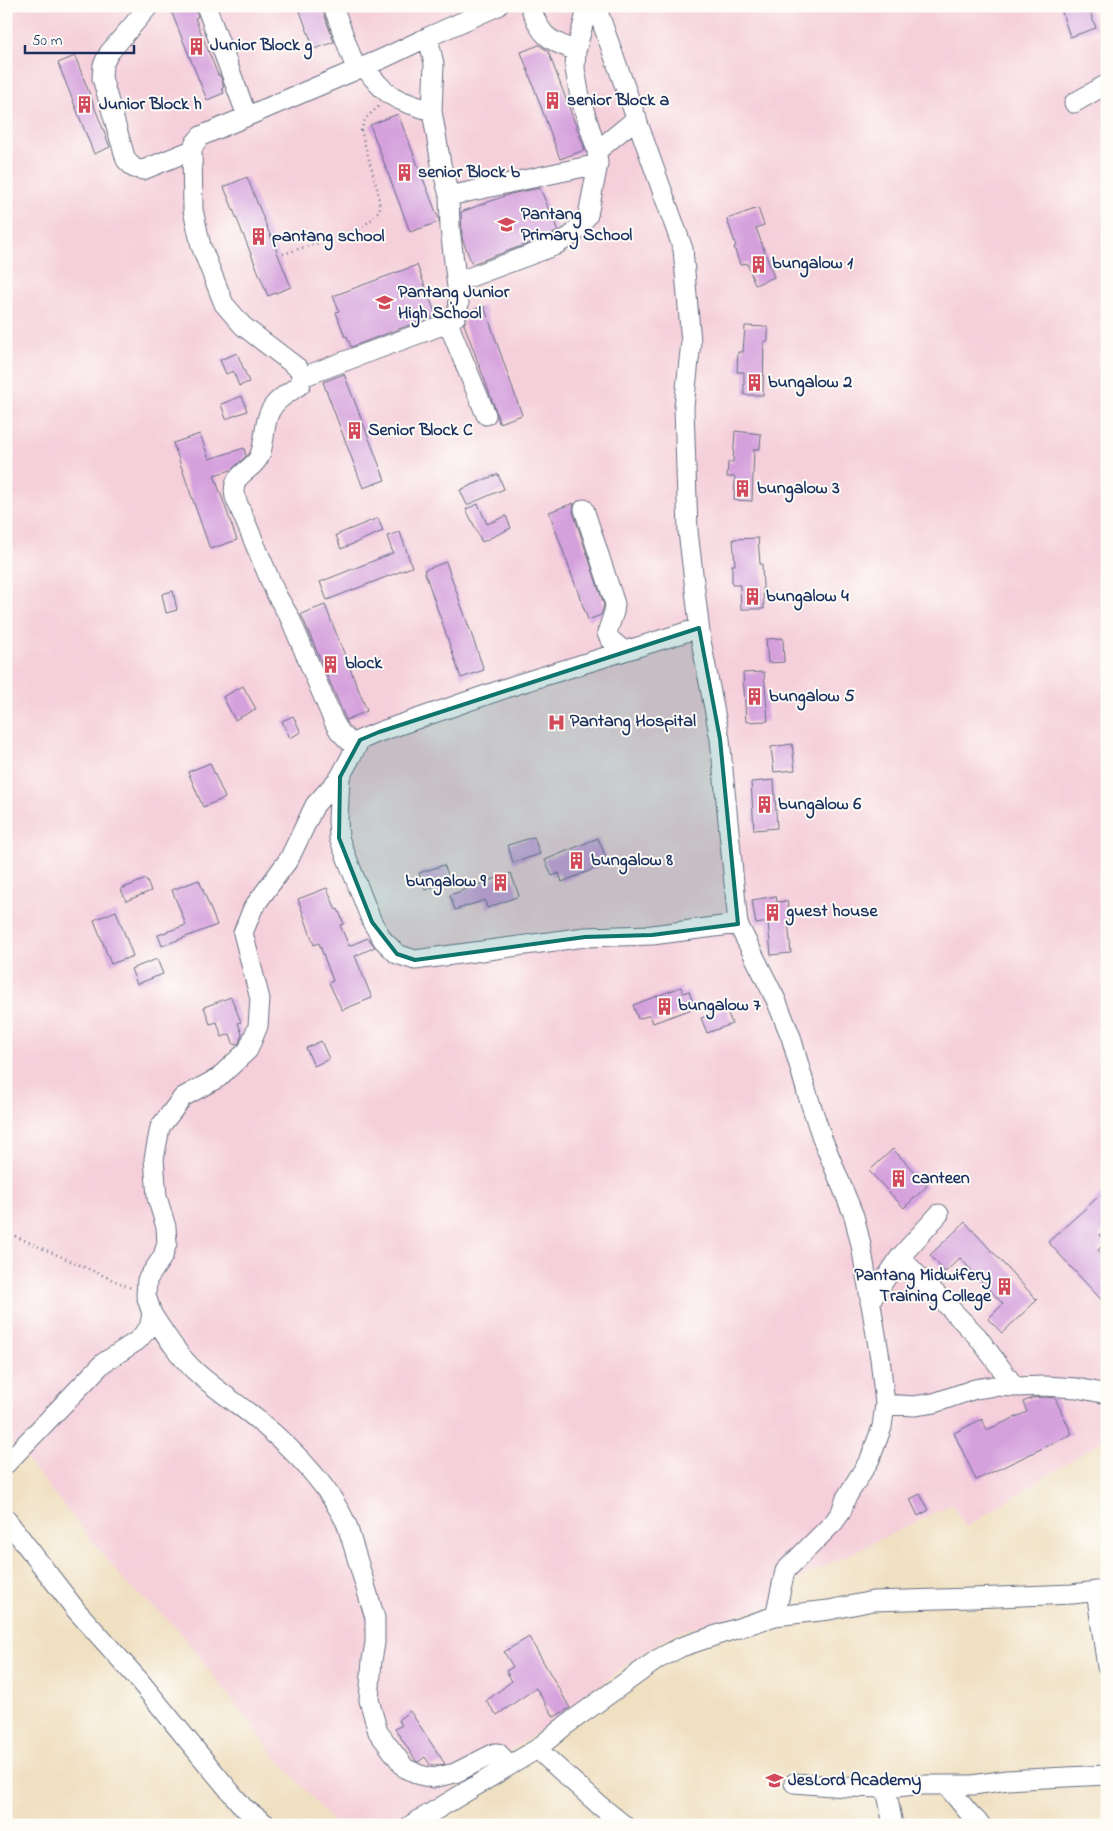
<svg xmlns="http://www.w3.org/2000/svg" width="1113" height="1831" font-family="'Indie Flower',sans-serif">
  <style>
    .built { fill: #f5cfda }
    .building { fill: #d5a1dd }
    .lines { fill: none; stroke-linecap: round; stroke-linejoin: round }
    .minor-casing { stroke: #666d81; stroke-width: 21 }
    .path { stroke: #666d81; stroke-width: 2.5; stroke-dasharray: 1 4; stroke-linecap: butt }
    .minor { stroke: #fff; stroke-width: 19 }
    .marked { fill: #0f766e; fill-opacity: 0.2; stroke: #0f766e; stroke-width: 4; stroke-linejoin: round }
    .labels { text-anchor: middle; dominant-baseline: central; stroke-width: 4; stroke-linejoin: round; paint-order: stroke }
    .poi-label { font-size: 18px; font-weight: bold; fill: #1b2f5e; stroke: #fdfcf7; text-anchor: start }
  </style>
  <rect width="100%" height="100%" fill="#fdfcf7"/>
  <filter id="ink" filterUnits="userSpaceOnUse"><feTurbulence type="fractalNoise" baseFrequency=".02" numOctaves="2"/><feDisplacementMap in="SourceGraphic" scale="10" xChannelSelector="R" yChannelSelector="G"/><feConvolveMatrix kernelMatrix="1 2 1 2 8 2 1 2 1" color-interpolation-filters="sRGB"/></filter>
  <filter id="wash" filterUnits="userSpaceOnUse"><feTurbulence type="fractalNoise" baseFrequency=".0096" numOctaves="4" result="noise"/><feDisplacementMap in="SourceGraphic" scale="20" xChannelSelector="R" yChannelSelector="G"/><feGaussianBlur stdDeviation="1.12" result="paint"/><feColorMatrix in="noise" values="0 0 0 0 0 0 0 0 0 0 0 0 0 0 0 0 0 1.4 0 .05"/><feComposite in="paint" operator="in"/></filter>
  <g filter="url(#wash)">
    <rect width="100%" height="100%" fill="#f0e0c2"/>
    <!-- built -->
    <path class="built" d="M 6,6 L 1107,6 L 1107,1438 L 966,1527 L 953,1504 L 786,1585 L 788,1601 L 684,1630 L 664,1639 L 624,1667 L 553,1722 L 434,1802 L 386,1825 L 336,1825 L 273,1753 L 175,1626 L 126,1583 L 34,1469 L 6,1437 Z"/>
    <g id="blocks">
      <!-- building -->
      <path class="building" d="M 169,6 L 195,6 L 198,17 L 195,18 L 218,75 L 220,75 L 224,87 L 222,88 L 224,93 L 207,100 Z
        M 298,6 L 321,6 L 334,42 L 314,49 Z
        M 1060,6 L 1088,6 L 1096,28 L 1070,37 Z
        M 539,45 L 548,51 L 585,150 L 560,159 L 521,52 Z
        M 75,56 L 110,147 L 94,154 L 58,63 Z
        M 398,114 L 439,220 L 439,222 L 410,232 L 370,125 Z
        M 247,177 L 291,287 L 268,296 L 224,187 Z
        M 540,188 L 558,231 L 549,236 L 472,264 L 462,238 L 461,212 L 510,194 Z
        M 758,208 L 764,225 L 756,228 L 774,277 L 755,285 L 747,263 L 740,265 L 734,247 L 736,246 L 727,219 Z
        M 417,265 L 436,315 L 351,347 L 347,336 L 345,337 L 336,312 L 339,311 L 333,296 Z
        M 484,306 L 522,415 L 499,423 L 496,411 L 464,324 L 469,311 Z
        M 745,326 L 768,327 L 768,341 L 764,341 L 763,395 L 744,395 L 744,372 L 737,372 L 738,352 L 743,352 Z
        M 237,353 L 249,382 L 239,386 L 233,371 L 226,374 L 220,360 Z
        M 344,374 L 385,480 L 363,488 L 323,382 Z
        M 242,396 L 247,411 L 226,419 L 221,404 Z
        M 735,431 L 761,434 L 760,449 L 754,449 L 752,501 L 734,500 L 735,477 L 727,477 L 728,462 L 733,462 Z
        M 200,434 L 209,459 L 244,448 L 246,456 L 231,470 L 214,475 L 237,540 L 210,549 L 173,443 Z
        M 498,474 L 504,489 L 467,505 L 460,490 Z
        M 574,503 L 573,512 L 604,605 L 601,615 L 588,620 L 549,512 Z
        M 478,504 L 487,524 L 506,516 L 511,528 L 482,542 L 466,509 Z
        M 378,518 L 383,531 L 341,549 L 336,535 Z
        M 400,532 L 412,567 L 327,600 L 320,582 L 393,553 L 387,536 Z
        M 758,538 L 760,564 L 762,564 L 764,609 L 741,609 L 740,585 L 732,585 L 732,565 L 735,565 L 733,539 Z
        M 446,562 L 484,670 L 461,678 L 424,570 Z
        M 173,591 L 177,610 L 166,613 L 162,594 Z
        M 325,605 L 367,711 L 346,720 L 301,614 Z
        M 783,638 L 784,662 L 768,663 L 766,639 Z
        M 764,672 L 768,721 L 746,722 L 743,673 Z
        M 243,686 L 256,709 L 235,720 L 223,697 Z
        M 293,716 L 301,732 L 290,738 L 282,721 Z
        M 792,744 L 795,770 L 774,772 L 771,747 Z
        M 210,763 L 225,798 L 203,807 L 188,772 Z
        M 774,780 L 777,828 L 754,830 L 751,782 Z
        M 534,837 L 540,854 L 513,863 L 508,845 Z
        M 598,838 L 608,863 L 562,882 L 559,873 L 552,876 L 545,860 Z
        M 444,865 L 451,881 L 425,890 L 419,873 Z
        M 511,873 L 519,896 L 487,908 L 485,900 L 455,910 L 450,895 Z
        M 146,879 L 151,891 L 126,901 L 121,889 Z
        M 199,880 L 217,925 L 162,946 L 158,935 L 186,925 L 172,890 Z
        M 327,888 L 336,910 L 338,909 L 344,924 L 340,925 L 349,946 L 368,938 L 375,947 L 355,956 L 372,998 L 342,1010 L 329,983 L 333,981 L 319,943 L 314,945 L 298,899 Z
        M 776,896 L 777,902 L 787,901 L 791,921 L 788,921 L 791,953 L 771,955 L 768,922 L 756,924 L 752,900 Z
        M 116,911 L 133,956 L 111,964 L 94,920 Z
        M 157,959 L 163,974 L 137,984 L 131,969 Z
        M 681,987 L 683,993 L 689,991 L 695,1008 L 653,1023 L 650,1015 L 638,1019 L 633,1005 Z
        M 231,997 L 241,1022 L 238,1023 L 242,1034 L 239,1043 L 234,1045 L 230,1034 L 222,1037 L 217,1022 L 210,1024 L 204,1007 Z
        M 726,1008 L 732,1024 L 707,1033 L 701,1018 Z
        M 321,1041 L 329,1059 L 314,1066 L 306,1048 Z
        M 893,1149 L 927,1186 L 904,1208 L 869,1171 Z
        M 1107,1189 L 1107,1228 L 1099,1235 L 1106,1242 L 1098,1250 L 1107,1260 L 1107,1306 L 1048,1242 Z
        M 965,1222 L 1037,1300 L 1002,1333 L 988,1319 L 1003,1304 L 960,1258 L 945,1272 L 930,1255 Z
        M 1045,1397 L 1055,1398 L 1072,1434 L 976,1480 L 954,1433 L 982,1419 L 987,1430 L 1027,1412 L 1023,1402 L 1032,1398 Z
        M 920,1494 L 929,1510 L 918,1516 L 910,1499 Z
        M 529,1637 L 570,1708 L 554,1717 L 536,1688 L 497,1715 L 486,1701 L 512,1681 L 506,1671 L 513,1667 L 504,1652 Z
        M 410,1711 L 445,1764 L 431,1766 L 425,1757 L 418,1762 L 416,1761 L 395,1729 L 402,1725 L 398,1720 Z"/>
    </g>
  </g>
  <g filter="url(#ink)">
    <use href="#blocks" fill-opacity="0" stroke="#666d81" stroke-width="1"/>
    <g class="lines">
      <defs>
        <path id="minor" d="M 149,6 L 109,53 L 103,65 L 102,78 L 126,160 L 134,168 L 143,170 L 192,150
          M 206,6 L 247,116
          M 333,6 L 356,69
          M 530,6 C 542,37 546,39 576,51
          M 596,6 L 683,249 L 691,342 L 684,407 L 688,531 L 701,641 L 720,739 L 738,924 L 776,1000 L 791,1037 L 807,1093 L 822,1138 L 854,1216 L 861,1245 L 880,1358 L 885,1404 L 882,1427 L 870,1459 L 846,1498 L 841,1512 L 834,1522 L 785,1571 L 775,1616
          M 364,66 C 386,98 396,100 432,111
          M 1074,103 L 1107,84
          M 597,151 L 637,118
          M 449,196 L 598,164
          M 457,282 L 554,246 L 572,235 L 588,215 L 598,164 L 597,151 L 580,97 L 575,69 L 576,51 L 588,6
          M 448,323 L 486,415
          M 302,377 L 448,323 L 456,316 L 459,304 L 450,228 L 449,196 L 441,164 L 432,111 L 434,64 L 428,37
          M 584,509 L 615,604 L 614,612 L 607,633 L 610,639 L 624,651
          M 356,748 L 340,732 L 334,722 L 290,618 L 276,594 L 235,497 C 230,473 251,473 259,457 C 267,440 262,420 274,405 C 280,397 293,390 301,384 L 302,377 L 298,368 L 243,326 L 224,304 L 201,246 L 193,210 L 192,150 L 195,143 L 201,136 L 384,58 L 428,37 L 498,6
          M 340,777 L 338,820 L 339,838 L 372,922 L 383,940 L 397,954 L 415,960 L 585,937 L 652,935 L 738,924
          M 900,1257 L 977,1336 L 1015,1387
          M 870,1302 L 900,1257 L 939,1214
          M 152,1314 C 165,1334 178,1355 195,1371 C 215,1389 238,1404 259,1421 C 293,1449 328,1484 347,1525 L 375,1618 L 375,1643 L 372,1660 L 369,1700 L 378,1732 L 405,1768 L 420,1775 L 433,1778 L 455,1773 L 495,1753 L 498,1753 L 510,1765
          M 885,1404 L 914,1406 L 934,1403 L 975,1389 L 995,1386 L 1015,1387 L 1045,1386 L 1077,1388 L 1107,1394
          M 6,1464 L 103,1363 L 137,1341 L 149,1328 L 152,1314 L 146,1295 L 147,1280 L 163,1256 L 167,1243 L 166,1227 L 157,1197 L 154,1159 L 160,1127 L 183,1097 L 218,1078 L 248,1050 L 258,1026 L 260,999 L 243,933 L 253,908 L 289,859 L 315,805 L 340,777 L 360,740 L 379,732 L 518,684 L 699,628
          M 6,1519 L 76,1610 L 138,1679 L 199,1754 L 243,1807 L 267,1825
          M 1096,1591 L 1107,1667
          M 537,1749 L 599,1805 L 624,1825
          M 794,1783 L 845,1787 L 886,1788 L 916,1785 L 973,1785 L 1007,1780 L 1107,1775
          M 946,1785 L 970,1814 L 981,1825
          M 886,1788 L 893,1825
          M 411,1825 L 537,1749 L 566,1725 L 658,1659 L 681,1647 L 714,1636 L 775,1616 L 829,1610 L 873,1601 L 972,1598 L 1072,1594 L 1107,1590"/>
      </defs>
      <!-- minor casing -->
      <use href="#minor" class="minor-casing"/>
      <!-- path -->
      <path class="path" d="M 283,254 L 359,230 L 373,218 L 380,209 L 378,192 L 361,130 L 366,118 L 380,105
        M 6,1232 L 131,1288"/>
      <!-- minor -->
      <use href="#minor" class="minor"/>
    </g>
  </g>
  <!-- marked area -->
  <path class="marked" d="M 699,628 L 720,739 L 738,924 L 652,935 L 585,937 L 415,960 L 397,954 L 372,922 L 339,838 L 340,777 L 360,740 L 379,732 Z"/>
  <!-- icons -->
  <defs>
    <symbol id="building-bare" viewBox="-9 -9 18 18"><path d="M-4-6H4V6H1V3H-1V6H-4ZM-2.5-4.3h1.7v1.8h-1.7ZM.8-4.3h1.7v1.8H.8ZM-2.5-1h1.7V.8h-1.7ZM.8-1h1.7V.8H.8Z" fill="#d1495b" stroke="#fdfcf7" stroke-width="2.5" paint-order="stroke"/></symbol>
    <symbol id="school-bare" viewBox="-9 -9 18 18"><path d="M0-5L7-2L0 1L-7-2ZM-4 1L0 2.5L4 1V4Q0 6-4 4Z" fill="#d1495b" stroke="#fdfcf7" stroke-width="2.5" paint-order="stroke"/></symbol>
    <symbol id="hospital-bare" viewBox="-9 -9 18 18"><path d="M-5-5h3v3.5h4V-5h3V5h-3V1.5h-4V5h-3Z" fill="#d1495b" stroke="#fdfcf7" stroke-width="2.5" paint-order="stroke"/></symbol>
  </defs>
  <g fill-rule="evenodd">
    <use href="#building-bare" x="184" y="34" width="25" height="25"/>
    <use href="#building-bare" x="540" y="88" width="25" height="25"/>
    <use href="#building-bare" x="72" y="92" width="25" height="25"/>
    <use href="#building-bare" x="392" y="160" width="25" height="25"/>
    <use href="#school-bare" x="494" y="212" width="25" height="25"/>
    <use href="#building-bare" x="246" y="224" width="25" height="25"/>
    <use href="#building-bare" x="746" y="252" width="25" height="25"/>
    <use href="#school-bare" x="372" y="290" width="25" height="25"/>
    <use href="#building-bare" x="742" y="370" width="25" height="25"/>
    <use href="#building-bare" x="342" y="418" width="25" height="25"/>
    <use href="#building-bare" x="730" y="476" width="25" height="25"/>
    <use href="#building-bare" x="740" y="584" width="25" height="25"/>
    <use href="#building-bare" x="318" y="652" width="25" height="25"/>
    <use href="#building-bare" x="742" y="684" width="25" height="25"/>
    <use href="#hospital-bare" x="544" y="710" width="25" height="25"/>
    <use href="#building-bare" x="752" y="792" width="25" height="25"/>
    <use href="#building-bare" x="564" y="848" width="25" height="25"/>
    <use href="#building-bare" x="488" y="870" width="25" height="25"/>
    <use href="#building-bare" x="760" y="900" width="25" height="25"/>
    <use href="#building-bare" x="652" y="994" width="25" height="25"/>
    <use href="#building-bare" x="886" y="1166" width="25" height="25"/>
    <use href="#building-bare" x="992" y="1274" width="25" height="25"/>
    <use href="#school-bare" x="762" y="1768" width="25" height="25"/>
  </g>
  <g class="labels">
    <!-- poi labels -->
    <g class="poi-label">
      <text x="210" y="46">Junior Block g</text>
      <text x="567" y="101">senior Block a</text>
      <text x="99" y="105">Junior Block h</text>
      <text x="418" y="173">senior Block b</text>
      <text x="521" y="215">Pantang<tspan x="521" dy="21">Primary School</tspan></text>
      <text x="272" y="237">pantang school</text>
      <text x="772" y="264">bungalow 1</text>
      <text x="398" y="293">Pantang Junior<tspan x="398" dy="21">High School</tspan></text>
      <text x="768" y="383">bungalow 2</text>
      <text x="368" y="431">Senior Block C</text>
      <text x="757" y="489">bungalow 3</text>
      <text x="766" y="597">bungalow 4</text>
      <text x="345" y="664">block</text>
      <text x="769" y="697">bungalow 5</text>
      <text x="570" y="722">Pantang Hospital</text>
      <text x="778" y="805">bungalow 6</text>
      <text x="591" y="861">bungalow 8</text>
      <text x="486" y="882" text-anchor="end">bungalow 9</text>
      <text x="786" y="912">guest house</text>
      <text x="678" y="1006">bungalow 7</text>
      <text x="912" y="1179">canteen</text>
      <text x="991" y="1276" text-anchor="end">Pantang Midwifery<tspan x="991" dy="21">Training College</tspan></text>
      <text x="788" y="1781">JesLord Academy</text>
    </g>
  </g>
  <!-- margin -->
  <rect width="1113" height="1831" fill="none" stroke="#fdfcf7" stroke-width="25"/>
  <!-- scale -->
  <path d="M25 45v8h109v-8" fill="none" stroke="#1b2f5e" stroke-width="2.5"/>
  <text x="32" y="45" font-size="15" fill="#1b2f5e" stroke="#fdfcf7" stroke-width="4" paint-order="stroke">50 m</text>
</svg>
